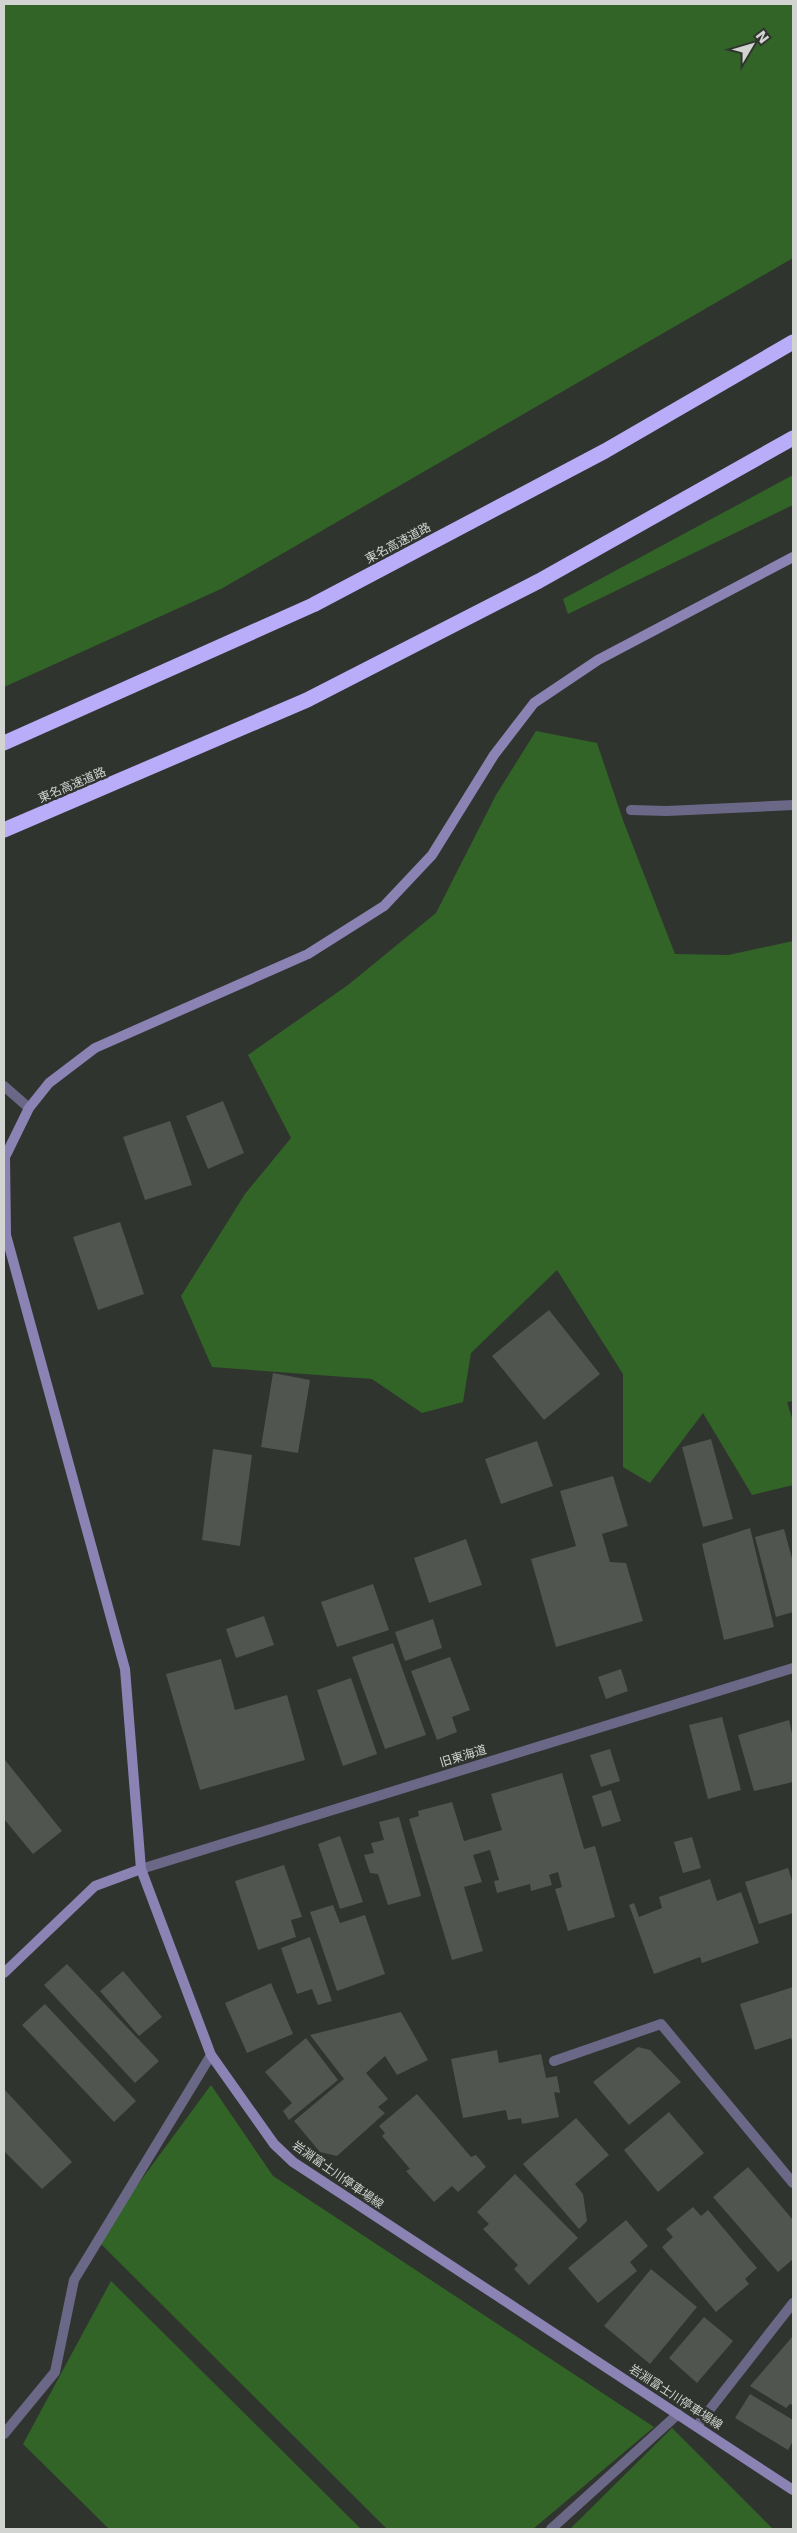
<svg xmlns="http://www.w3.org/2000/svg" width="797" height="2533" font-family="'DejaVu Sans','Noto Sans JP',sans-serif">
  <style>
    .green { fill: #326427 }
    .building { fill: #50554f }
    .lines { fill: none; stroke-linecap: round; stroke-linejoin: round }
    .lane { stroke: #6b6786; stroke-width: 10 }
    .street { stroke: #6b6786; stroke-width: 10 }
    .secondary { stroke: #8b83b4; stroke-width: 10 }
    .highway { stroke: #b9acf9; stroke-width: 15 }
    .labels { text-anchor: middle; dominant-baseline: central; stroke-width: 5; stroke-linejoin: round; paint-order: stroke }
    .street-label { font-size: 12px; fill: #d1d4d0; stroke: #30342f }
  </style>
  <rect width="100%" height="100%" fill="#30342f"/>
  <!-- green -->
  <path class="green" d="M 4,4 L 793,4 L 793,258 L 221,589 L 4,687 Z
    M 793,475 L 793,505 L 568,614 L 563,599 Z
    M 536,731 L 597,743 L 624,823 L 675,954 L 728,955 L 793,941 L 793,1401 L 787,1402 L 793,1421 L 793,1485 L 752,1495 L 703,1413 L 650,1483 L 623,1467 L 623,1374 L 557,1270 L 471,1353 L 463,1402 L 422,1413 L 372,1379 L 212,1367 L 181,1296 L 245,1194 L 291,1138 L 248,1055 L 348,985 L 436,913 L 496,795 Z
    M 211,2085 L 273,2176 L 654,2427 L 533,2529 L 387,2529 L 97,2240 Z
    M 111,2281 L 361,2529 L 109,2529 L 23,2444 Z
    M 672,2428 L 773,2529 L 570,2529 Z"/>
  <!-- building -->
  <path class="building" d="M 223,1101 L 244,1153 L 208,1169 L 186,1116 Z
    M 170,1121 L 192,1185 L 145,1200 L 123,1137 Z
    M 120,1222 L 144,1294 L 98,1310 L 73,1237 Z
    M 549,1310 L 600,1374 L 544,1420 L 492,1356 Z
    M 273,1373 L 310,1380 L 298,1453 L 261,1447 Z
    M 711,1439 L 733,1519 L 703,1527 L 682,1447 Z
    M 537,1441 L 553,1486 L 501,1504 L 485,1459 Z
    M 213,1449 L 252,1455 L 240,1546 L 202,1540 Z
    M 613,1476 L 628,1526 L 602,1534 L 610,1562 L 626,1563 L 643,1621 L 556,1647 L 531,1559 L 576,1546 L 560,1491 Z
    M 750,1528 L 774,1627 L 724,1640 L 702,1544 Z
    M 784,1529 L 793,1562 L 793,1612 L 776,1617 L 755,1537 Z
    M 466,1539 L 482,1585 L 429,1603 L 414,1558 Z
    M 373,1584 L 389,1630 L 337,1647 L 321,1602 Z
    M 264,1616 L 274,1645 L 236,1658 L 226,1629 Z
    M 433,1619 L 442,1648 L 405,1661 L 395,1632 Z
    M 393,1643 L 426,1735 L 385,1749 L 352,1657 Z
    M 450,1657 L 470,1710 L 452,1717 L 457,1732 L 437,1740 L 411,1671 Z
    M 221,1659 L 235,1710 L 287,1695 L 305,1760 L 200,1790 L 166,1674 Z
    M 621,1669 L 628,1691 L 606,1699 L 598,1677 Z
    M 351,1678 L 377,1754 L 343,1766 L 317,1690 Z
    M 722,1717 L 741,1790 L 708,1799 L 689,1725 Z
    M 789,1720 L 793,1738 L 793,1782 L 754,1791 L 738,1735 Z
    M 610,1749 L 620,1781 L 601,1787 L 590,1755 Z
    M 5,1760 L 62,1831 L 33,1854 L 4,1819 Z
    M 562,1773 L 584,1849 L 595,1846 L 615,1917 L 568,1931 L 555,1889 L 562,1887 L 558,1872 L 549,1875 L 552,1885 L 531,1891 L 530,1884 L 497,1893 L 494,1881 L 499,1880 L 490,1850 L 473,1855 L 482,1882 L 464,1887 L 483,1951 L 452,1960 L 409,1819 L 419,1816 L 418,1811 L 452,1802 L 464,1841 L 502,1830 L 491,1794 Z
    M 611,1790 L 621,1821 L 602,1827 L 592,1796 Z
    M 399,1817 L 421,1896 L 388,1905 L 378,1874 L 370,1873 L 364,1855 L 374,1853 L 371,1843 L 384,1840 L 379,1822 Z
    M 340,1836 L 363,1902 L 340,1909 L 318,1844 Z
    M 692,1837 L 701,1868 L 683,1873 L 674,1842 Z
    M 284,1865 L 302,1917 L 291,1920 L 296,1937 L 258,1950 L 235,1881 Z
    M 788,1868 L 793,1884 L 793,1913 L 759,1924 L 745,1882 Z
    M 710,1879 L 717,1901 L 741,1892 L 759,1943 L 702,1963 L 700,1957 L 654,1974 L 629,1905 L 634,1903 L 639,1917 L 662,1908 L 659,1897 Z
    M 333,1905 L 340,1923 L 365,1915 L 385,1974 L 337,1991 L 310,1912 Z
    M 310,1937 L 332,2001 L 318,2005 L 312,1989 L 297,1994 L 281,1948 Z
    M 67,1964 L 159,2061 L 135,2083 L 44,1985 Z
    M 123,1971 L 162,2017 L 139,2036 L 100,1991 Z
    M 271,1983 L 293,2034 L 247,2053 L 225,2003 Z
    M 793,1987 L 793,2044 L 791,2038 L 755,2050 L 740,2004 Z
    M 45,2004 L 136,2101 L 114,2122 L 22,2025 Z
    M 401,2012 L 428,2060 L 397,2075 L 385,2056 L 366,2073 L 388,2099 L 378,2107 L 385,2113 L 337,2156 L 320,2152 L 294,2121 L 344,2079 L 310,2035 Z
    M 306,2038 L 338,2080 L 289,2120 L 283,2111 L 292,2103 L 265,2072 Z
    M 638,2047 L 650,2050 L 681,2082 L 629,2125 L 593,2082 Z
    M 497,2050 L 499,2063 L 541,2054 L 546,2078 L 557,2076 L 560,2093 L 554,2092 L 559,2117 L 522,2124 L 521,2118 L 508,2120 L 506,2110 L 463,2118 L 451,2059 Z
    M 4,2089 L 72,2162 L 42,2189 L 4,2151 Z
    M 417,2094 L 471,2157 L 476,2155 L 486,2167 L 458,2192 L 452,2186 L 434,2202 L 406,2171 L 410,2169 L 382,2136 L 385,2133 L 379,2126 Z
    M 669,2112 L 704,2153 L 658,2192 L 624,2150 Z
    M 576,2118 L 609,2155 L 575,2184 L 583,2194 L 587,2221 L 579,2229 L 523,2164 Z
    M 748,2167 L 793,2220 L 793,2259 L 778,2272 L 713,2197 Z
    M 515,2174 L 578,2238 L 529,2285 L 514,2269 L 518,2265 L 483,2229 L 489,2224 L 477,2212 Z
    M 693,2207 L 701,2216 L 708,2210 L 757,2268 L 745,2279 L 749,2284 L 716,2312 L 662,2247 L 673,2237 L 666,2229 Z
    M 626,2220 L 648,2246 L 630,2262 L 637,2271 L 598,2303 L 568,2268 Z
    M 651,2269 L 697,2307 L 650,2364 L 604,2326 Z
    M 704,2317 L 733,2341 L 697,2383 L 669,2358 Z
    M 793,2336 L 793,2405 L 790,2404 L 786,2408 L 750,2386 Z
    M 750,2394 L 793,2420 L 793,2441 L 788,2450 L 735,2418 Z"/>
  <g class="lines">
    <!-- lane -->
    <path class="lane" d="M 551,2529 L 678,2414"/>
    <!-- street -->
    <path class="street" d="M 631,810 L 667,811 L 793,805
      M 4,1086 L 29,1108
      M 141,1869 L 793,1668
      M 554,2061 L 661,2024 L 793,2183
      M 697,2426 L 793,2303
      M 4,2434 L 55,2372 L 74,2280 L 211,2055"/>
    <!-- secondary -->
    <path class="secondary" d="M 793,557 L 598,660 L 534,703 L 494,755 L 432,855 L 384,906 L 308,954 L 95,1048 L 49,1083 L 29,1108 L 5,1157 L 6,1235 L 125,1669 L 141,1869 L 211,2055 L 274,2144 L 293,2162 L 793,2490
      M 4,1973 L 95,1886 L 141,1869"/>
    <!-- highway -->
    <path class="highway" d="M 4,743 L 313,605 L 605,451 L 793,342
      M 4,830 L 307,700 L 539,581 L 793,438"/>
  </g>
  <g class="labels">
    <!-- street labels -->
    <g class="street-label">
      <text transform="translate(398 543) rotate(-28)">東名高速道路</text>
      <text transform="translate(72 785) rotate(-23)">東名高速道路</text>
      <text transform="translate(463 1756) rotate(-17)">旧東海道</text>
      <text transform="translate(338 2175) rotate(35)">岩淵富士川停車場線</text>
      <text transform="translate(676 2397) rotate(33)">岩淵富士川停車場線</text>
    </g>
  </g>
  <!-- border -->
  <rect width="797" height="2533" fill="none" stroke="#d1d4d0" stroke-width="10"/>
  <!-- north arrow -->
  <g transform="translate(752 45) rotate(52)" stroke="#30342f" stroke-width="4" paint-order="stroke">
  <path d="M0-4L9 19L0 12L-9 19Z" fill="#d1d4d0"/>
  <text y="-8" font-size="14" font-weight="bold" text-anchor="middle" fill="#d1d4d0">N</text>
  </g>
</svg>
